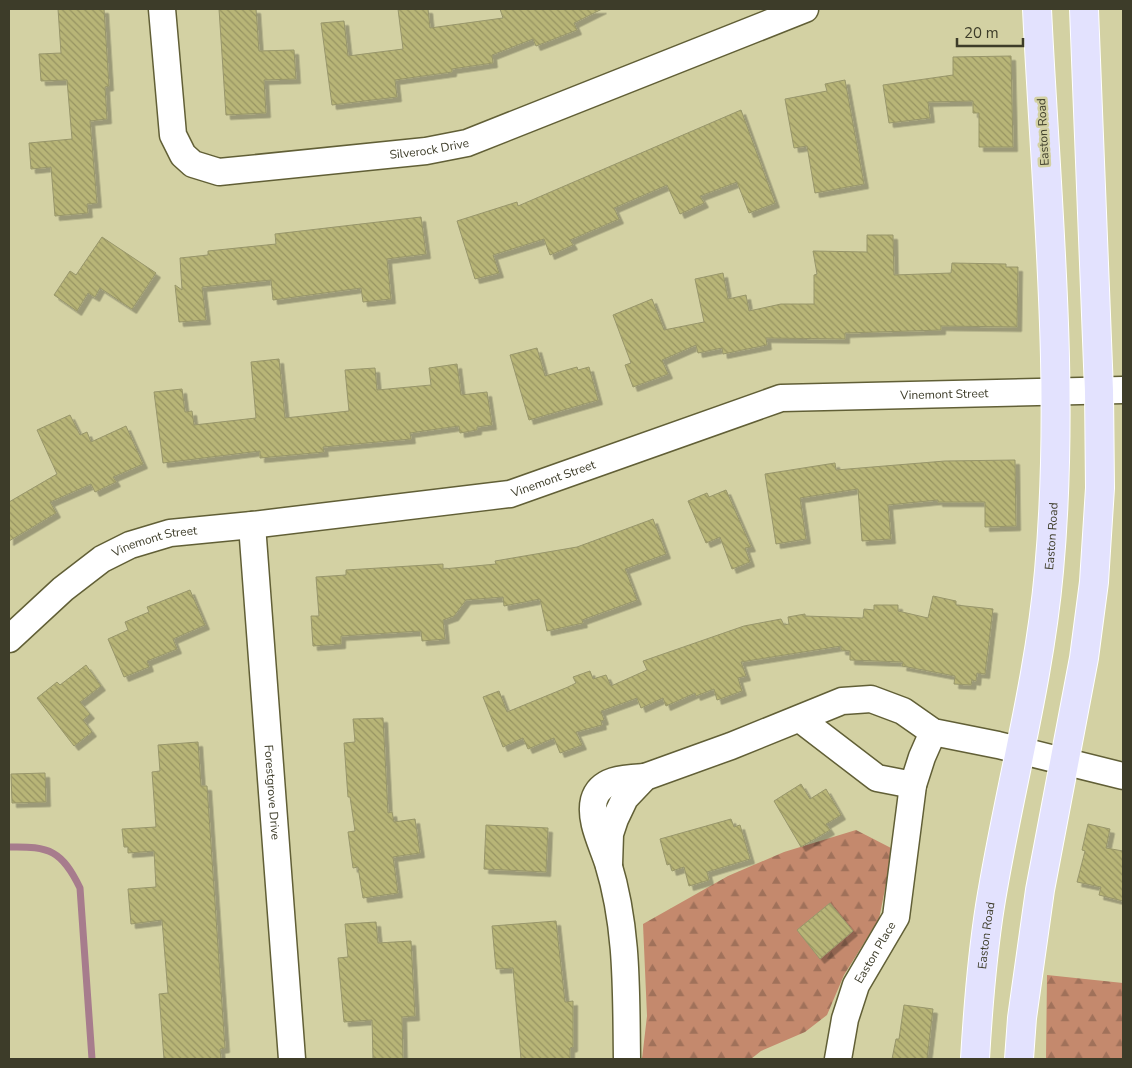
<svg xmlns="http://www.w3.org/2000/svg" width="1132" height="1068" font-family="'Nunito Sans',sans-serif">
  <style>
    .forest { fill: url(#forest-firs) }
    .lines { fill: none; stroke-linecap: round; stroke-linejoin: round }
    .stream { stroke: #a77c8d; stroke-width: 7 }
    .building { fill: url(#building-back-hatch); stroke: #98966b; filter: url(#shadow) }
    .minor-casing { stroke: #615f36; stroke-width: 29 }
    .major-casing { stroke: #fff; stroke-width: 30 }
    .minor { stroke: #fff; stroke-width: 26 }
    .major { stroke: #e3e2fe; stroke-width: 28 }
    .labels { text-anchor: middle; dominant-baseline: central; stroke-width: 5; stroke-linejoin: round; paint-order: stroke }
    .street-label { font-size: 12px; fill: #3d3c29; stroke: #d3d1a3 }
  </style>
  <defs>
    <pattern id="forest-firs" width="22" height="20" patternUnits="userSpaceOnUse" patternTransform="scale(1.25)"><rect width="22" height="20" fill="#c4896d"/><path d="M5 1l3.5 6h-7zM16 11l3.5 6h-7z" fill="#a0715a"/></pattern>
    <pattern id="building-back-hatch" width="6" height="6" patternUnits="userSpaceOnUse" patternTransform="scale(1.25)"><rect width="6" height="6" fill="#b8b577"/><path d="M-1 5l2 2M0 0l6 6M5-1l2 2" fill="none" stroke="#979462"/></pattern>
    <filter id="shadow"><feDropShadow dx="4.5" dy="4.5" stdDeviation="0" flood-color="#0004"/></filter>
  </defs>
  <rect width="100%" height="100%" fill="#d3d1a3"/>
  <!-- forest -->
  <path class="forest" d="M 856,830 L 893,849 L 879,919 L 844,975 L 827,1015 L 805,1032 L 761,1051 L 751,1059 L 642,1059 L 647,1016 L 643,924 L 728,876 L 784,852 Z
    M 1047,975 L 1123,983 L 1123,1059 L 1046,1059 Z"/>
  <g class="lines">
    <!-- stream -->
    <path class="stream" d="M 9,847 C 50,846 62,851 80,888 L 92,1059"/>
  </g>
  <!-- building -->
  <path class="building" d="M 58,9 L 104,9 L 109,86 L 105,87 L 107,119 L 90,121 L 97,203 L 87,204 L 88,213 L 55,216 L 51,167 L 31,169 L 29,143 L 72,139 L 67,80 L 41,81 L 39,54 L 61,53 Z
    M 219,9 L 256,9 L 259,51 L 294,50 L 296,79 L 264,80 L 266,113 L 226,115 Z
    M 398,9 L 428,9 L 430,28 L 503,18 L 500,9 L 602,9 L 574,23 L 577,30 L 536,46 L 533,39 L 492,55 L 493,63 L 452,69 L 452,72 L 395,80 L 397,97 L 332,105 L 321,23 L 344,21 L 348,56 L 403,49 Z
    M 1011,56 L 1013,147 L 979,147 L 979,113 L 973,113 L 973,101 L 928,102 L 930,118 L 889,123 L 883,85 L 953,75 L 953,57 Z
    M 845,80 L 864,184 L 815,193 L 807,146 L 794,148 L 785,99 L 827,91 L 825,84 Z
    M 741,110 L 775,203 L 749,213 L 737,182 L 700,196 L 704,203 L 680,214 L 667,185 L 614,208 L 619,219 L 570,240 L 573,245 L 550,255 L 544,239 L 493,255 L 499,273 L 475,279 L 457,221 L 517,202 L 518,206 Z
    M 421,217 L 426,254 L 387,259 L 391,299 L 363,302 L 361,288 L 273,300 L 271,280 L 202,287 L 206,320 L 179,322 L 175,285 L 182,290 L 180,258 L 208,255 L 208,251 L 276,244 L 275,234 Z
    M 867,235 L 893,235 L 894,275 L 951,273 L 952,263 L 1006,264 L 1006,267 L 1018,267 L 1017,327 L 941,326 L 941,330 L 845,333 L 845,339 L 766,338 L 767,345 L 723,354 L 722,348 L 698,353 L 696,345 L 662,360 L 668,374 L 633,387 L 625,365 L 631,363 L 613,315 L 652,299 L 664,330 L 704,322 L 695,279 L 723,273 L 728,299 L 746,295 L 749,311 L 781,304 L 814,304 L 814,275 L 817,274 L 813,251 L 867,252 Z
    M 102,237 L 156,273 L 132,309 L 100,288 L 95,297 L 88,293 L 77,311 L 54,295 L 70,271 L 76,275 Z
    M 537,348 L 545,376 L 577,367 L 578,370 L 589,367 L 598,400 L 529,420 L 510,355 Z
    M 279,359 L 285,418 L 349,411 L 345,370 L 375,368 L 377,390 L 431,385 L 429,368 L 457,364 L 461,395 L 487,392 L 492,425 L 477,427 L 477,430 L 460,433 L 459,426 L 410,433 L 411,439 L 323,447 L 324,452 L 260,458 L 260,451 L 163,463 L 154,392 L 182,389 L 185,412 L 192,411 L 194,425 L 256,418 L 251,362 Z
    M 70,415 L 80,435 L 87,432 L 91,442 L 126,426 L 143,464 L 113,477 L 116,482 L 95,492 L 91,484 L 50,502 L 56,513 L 9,541 L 9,502 L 57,474 L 37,430 Z
    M 1015,460 L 1016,526 L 985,527 L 985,502 L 938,502 L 938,500 L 888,505 L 891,539 L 862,541 L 858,489 L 800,498 L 806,539 L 776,544 L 765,474 L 835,463 L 836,470 L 945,461 Z
    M 726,490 L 751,547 L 745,548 L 750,562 L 732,569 L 720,537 L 706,543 L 688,501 L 707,493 L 709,497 Z
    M 653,519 L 666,554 L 625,569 L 637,600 L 582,620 L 583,623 L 547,631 L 540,599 L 504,606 L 503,597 L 466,600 L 454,616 L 443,620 L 445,639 L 422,641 L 421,631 L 341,636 L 341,644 L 313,646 L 311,616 L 319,616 L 316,577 L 346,575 L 346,570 L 443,564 L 443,569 L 496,564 L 495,561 L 577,547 Z
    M 190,590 L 205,625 L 173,639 L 177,649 L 147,661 L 149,667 L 124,677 L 108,639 L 128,630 L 125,622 L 149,612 L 147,607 Z
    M 933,596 L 956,601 L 956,605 L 993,609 L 985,674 L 977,673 L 976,681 L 972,680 L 971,685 L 954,684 L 955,676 L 902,666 L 903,662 L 850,660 L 850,651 L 841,650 L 841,646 L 741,662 L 746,676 L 738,678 L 742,691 L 717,700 L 714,689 L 696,696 L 695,693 L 666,706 L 663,698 L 641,708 L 637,698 L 601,711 L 604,720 L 601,721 L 602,725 L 576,732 L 582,745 L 560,753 L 554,738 L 528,749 L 523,738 L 503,747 L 483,697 L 499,691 L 507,712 L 568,687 L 576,683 L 573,677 L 590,671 L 593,679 L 606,675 L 611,686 L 647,670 L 643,661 L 744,626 L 781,619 L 784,625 L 789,624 L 788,617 L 805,614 L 805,616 L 863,618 L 864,609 L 874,610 L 874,605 L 898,605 L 898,611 L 928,618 Z
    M 86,665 L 101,686 L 80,702 L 90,714 L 83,720 L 92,732 L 74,746 L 37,698 L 57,682 L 60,685 Z
    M 383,718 L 388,813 L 392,812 L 394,822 L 415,819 L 420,853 L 393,857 L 398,893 L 363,898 L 358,867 L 353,868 L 348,832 L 355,831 L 350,797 L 348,797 L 344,743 L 355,742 L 353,719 Z
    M 198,742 L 201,786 L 207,786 L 225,1048 L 220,1049 L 221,1059 L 164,1059 L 159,994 L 168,993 L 162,920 L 131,924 L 128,889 L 156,887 L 154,851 L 128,853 L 128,847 L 124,847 L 122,829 L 156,827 L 152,772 L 160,771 L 158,745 Z
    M 45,773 L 46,802 L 12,803 L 11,774 Z
    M 801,784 L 810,799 L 826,789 L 841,815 L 826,824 L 830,830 L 801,847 L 774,801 Z
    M 731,819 L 734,827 L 740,825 L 750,859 L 707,872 L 709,880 L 689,886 L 684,867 L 672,871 L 670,864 L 667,865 L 660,839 Z
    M 1088,824 L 1110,829 L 1106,848 L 1123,851 L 1123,901 L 1099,895 L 1101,887 L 1077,882 L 1085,851 L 1082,850 Z
    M 486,825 L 548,828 L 546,872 L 484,869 Z
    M 830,903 L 853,931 L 820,959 L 797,930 Z
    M 556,921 L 565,1002 L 573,1001 L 573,1047 L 570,1048 L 570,1059 L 521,1059 L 513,968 L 496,969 L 492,926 Z
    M 376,922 L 378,943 L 411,941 L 415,1016 L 402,1017 L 403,1059 L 373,1059 L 372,1020 L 344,1022 L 338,958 L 348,957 L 345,924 Z
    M 904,1005 L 933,1009 L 927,1059 L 892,1059 L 896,1039 L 899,1039 Z"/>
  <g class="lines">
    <defs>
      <g id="minor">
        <path id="s1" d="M 162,9 L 173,135 L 183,155 L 193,164 L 219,172 L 426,151 L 467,143 L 805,9"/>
        <path id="s2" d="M 252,525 L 292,1059"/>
        <path id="s3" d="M 9,639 L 63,589 L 102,559 L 130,545 L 170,533 L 252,525 L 510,494 L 781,398 L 1123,390"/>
        <path d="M 800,719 L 877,778 L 913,785"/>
        <path d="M 609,865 L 610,834 L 615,819 L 625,798 L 645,777 L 731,746 L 842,701 L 871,699 L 903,711 L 933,732 L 998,745 L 1123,776"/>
        <path d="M 627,1059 C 626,992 628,928 608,863 C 602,844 589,820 594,800 C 600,778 627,778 645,777"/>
        <path id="s4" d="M 838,1059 L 845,1019 L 856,985 L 896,917 L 913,785 L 922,757 L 933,732"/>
      </g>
      <g id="major">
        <path id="s5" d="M 975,1059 C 978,1008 982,957 990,906 C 1008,794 1039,684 1049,571 C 1066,384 1046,196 1037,9"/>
        <path d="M 1019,1059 L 1022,1018 L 1040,890 L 1084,658 L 1094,582 L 1100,488 L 1099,391 L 1084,9"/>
      </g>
    </defs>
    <!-- minor casing -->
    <use href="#minor" class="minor-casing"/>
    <!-- major casing -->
    <use href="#major" class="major-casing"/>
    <!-- minor -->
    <use href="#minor" class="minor"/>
    <!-- major -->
    <use href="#major" class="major"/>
  </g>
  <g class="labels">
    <!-- street labels -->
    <g class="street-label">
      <text transform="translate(1043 132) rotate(-93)">Easton Road</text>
      <text stroke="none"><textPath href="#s1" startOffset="401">Silverock Drive</textPath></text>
      <text stroke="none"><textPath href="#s3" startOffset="989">Vinemont Street</textPath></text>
      <text stroke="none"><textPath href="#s3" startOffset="584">Vinemont Street</textPath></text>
      <text stroke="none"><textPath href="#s5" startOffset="529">Easton Road</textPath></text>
      <text stroke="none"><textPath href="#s3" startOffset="179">Vinemont Street</textPath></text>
      <text stroke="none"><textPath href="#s2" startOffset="268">Forestgrove Drive</textPath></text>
      <text stroke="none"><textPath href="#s5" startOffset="124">Easton Road</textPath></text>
      <text stroke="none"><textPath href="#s4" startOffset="114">Easton Place</textPath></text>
    </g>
  </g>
  <!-- border -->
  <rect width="1132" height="1068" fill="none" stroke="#3d3c29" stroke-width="20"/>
  <!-- scale -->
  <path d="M957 38v8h66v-8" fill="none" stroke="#3d3c29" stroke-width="2.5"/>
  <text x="964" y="38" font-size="15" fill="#3d3c29" stroke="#d3d1a3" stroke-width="4" paint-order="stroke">20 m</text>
</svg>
